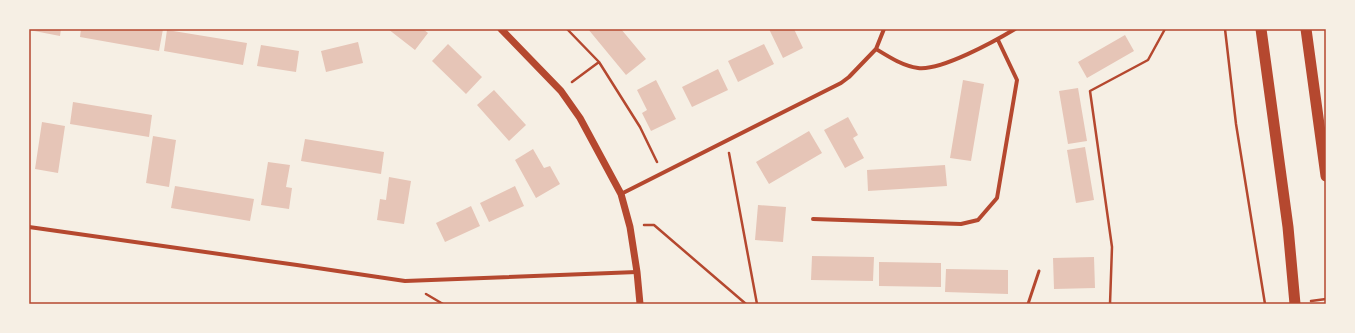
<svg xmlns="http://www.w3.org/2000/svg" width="1355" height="333" font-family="Overpass,sans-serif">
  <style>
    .building { fill: #e6c5b7 }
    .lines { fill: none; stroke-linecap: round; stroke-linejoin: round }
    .path { stroke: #b5482f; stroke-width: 2.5 }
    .service { stroke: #b5482f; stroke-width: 3 }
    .minor { stroke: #b5482f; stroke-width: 4 }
    .tertiary { stroke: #b5482f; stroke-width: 7 }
    .trunk { stroke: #b5482f; stroke-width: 11 }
    .neatline { fill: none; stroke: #b5482f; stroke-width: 1.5 }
  </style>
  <rect width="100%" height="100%" fill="#f6efe4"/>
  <!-- building -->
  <path class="building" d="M 29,29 L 61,29 L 60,36 L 29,30 Z
    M 81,29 L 163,29 L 159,51 L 80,37 Z
    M 388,29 L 423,29 L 428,33 L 415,50 Z
    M 588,29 L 621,29 L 646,59 L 626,75 Z
    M 769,29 L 794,29 L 803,48 L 783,58 Z
    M 167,30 L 247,43 L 243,65 L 164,51 Z
    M 1125,35 L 1134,51 L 1087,78 L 1078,62 Z
    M 358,42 L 363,63 L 326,72 L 321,51 Z
    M 448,44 L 482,77 L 466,94 L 432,61 Z
    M 764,44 L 774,64 L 738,82 L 728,61 Z
    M 261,45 L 299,51 L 296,72 L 257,66 Z
    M 718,69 L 728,90 L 692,107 L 682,87 Z
    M 656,80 L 676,119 L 651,131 L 642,113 L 647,110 L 637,90 Z
    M 963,80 L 984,84 L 971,161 L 950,158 Z
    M 1078,88 L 1087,141 L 1068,144 L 1059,91 Z
    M 494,90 L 526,125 L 509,141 L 477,105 Z
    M 73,102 L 152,115 L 149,137 L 70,124 Z
    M 848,117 L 858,135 L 853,138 L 864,158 L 845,168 L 824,130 Z
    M 42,122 L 65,126 L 58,173 L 35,169 Z
    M 809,131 L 822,153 L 769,184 L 756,162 Z
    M 153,136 L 176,140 L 169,187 L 146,183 Z
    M 305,139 L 384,152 L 381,174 L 301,161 Z
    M 1085,147 L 1094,200 L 1076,203 L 1067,150 Z
    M 533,149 L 544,168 L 550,166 L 560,184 L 536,198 L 515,160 Z
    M 268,162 L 290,165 L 286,187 L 292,188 L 289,209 L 261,205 Z
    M 945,165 L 947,186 L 868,191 L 867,170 Z
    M 389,177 L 411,181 L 404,224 L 377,220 L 380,199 L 386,200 Z
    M 175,186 L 254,199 L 250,221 L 171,208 Z
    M 515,186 L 524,206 L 489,222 L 480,203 Z
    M 758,205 L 786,207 L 783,242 L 755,240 Z
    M 471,206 L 480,226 L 445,242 L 436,223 Z
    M 812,256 L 874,257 L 873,281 L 811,280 Z
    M 1094,257 L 1095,288 L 1054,289 L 1053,258 Z
    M 879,262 L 941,263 L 941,287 L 879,286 Z
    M 946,269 L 1008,270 L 1008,294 L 945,292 Z"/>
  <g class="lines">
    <!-- path -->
    <path class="path" d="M 567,29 L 599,62 L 640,127 L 657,162
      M 1225,29 L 1236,124 L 1265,304
      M 572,82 L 599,62
      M 729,153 L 757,304
      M 644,225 L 654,225 L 746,304
      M 426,294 L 443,304
      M 1311,301 L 1326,299
      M 1110,304 L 1112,247 L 1090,91 L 1148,60 L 1165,29"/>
    <!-- service -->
    <path class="service" d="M 1028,304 L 1039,271"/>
    <!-- minor -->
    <path class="minor" d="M 876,49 C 889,57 903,66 918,68 C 941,71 995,41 1015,29
      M 621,194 L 841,83 L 849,77 L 876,49 L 884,29
      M 813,219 L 961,224 L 978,220 L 997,198 L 1017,80 L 998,40
      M 29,227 L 297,265 L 405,281 L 637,272"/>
    <!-- tertiary -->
    <path class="tertiary" d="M 501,29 L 561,91 L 580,118 L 621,194 L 630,227 L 637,272 L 640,304"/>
    <!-- trunk -->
    <path class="trunk" d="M 1261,29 L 1288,227 L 1295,304
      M 1306,29 L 1326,176"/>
  </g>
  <!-- border -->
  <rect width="1355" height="333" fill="none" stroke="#f6efe4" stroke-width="60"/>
  <rect x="30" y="30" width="1295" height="273" class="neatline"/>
</svg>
